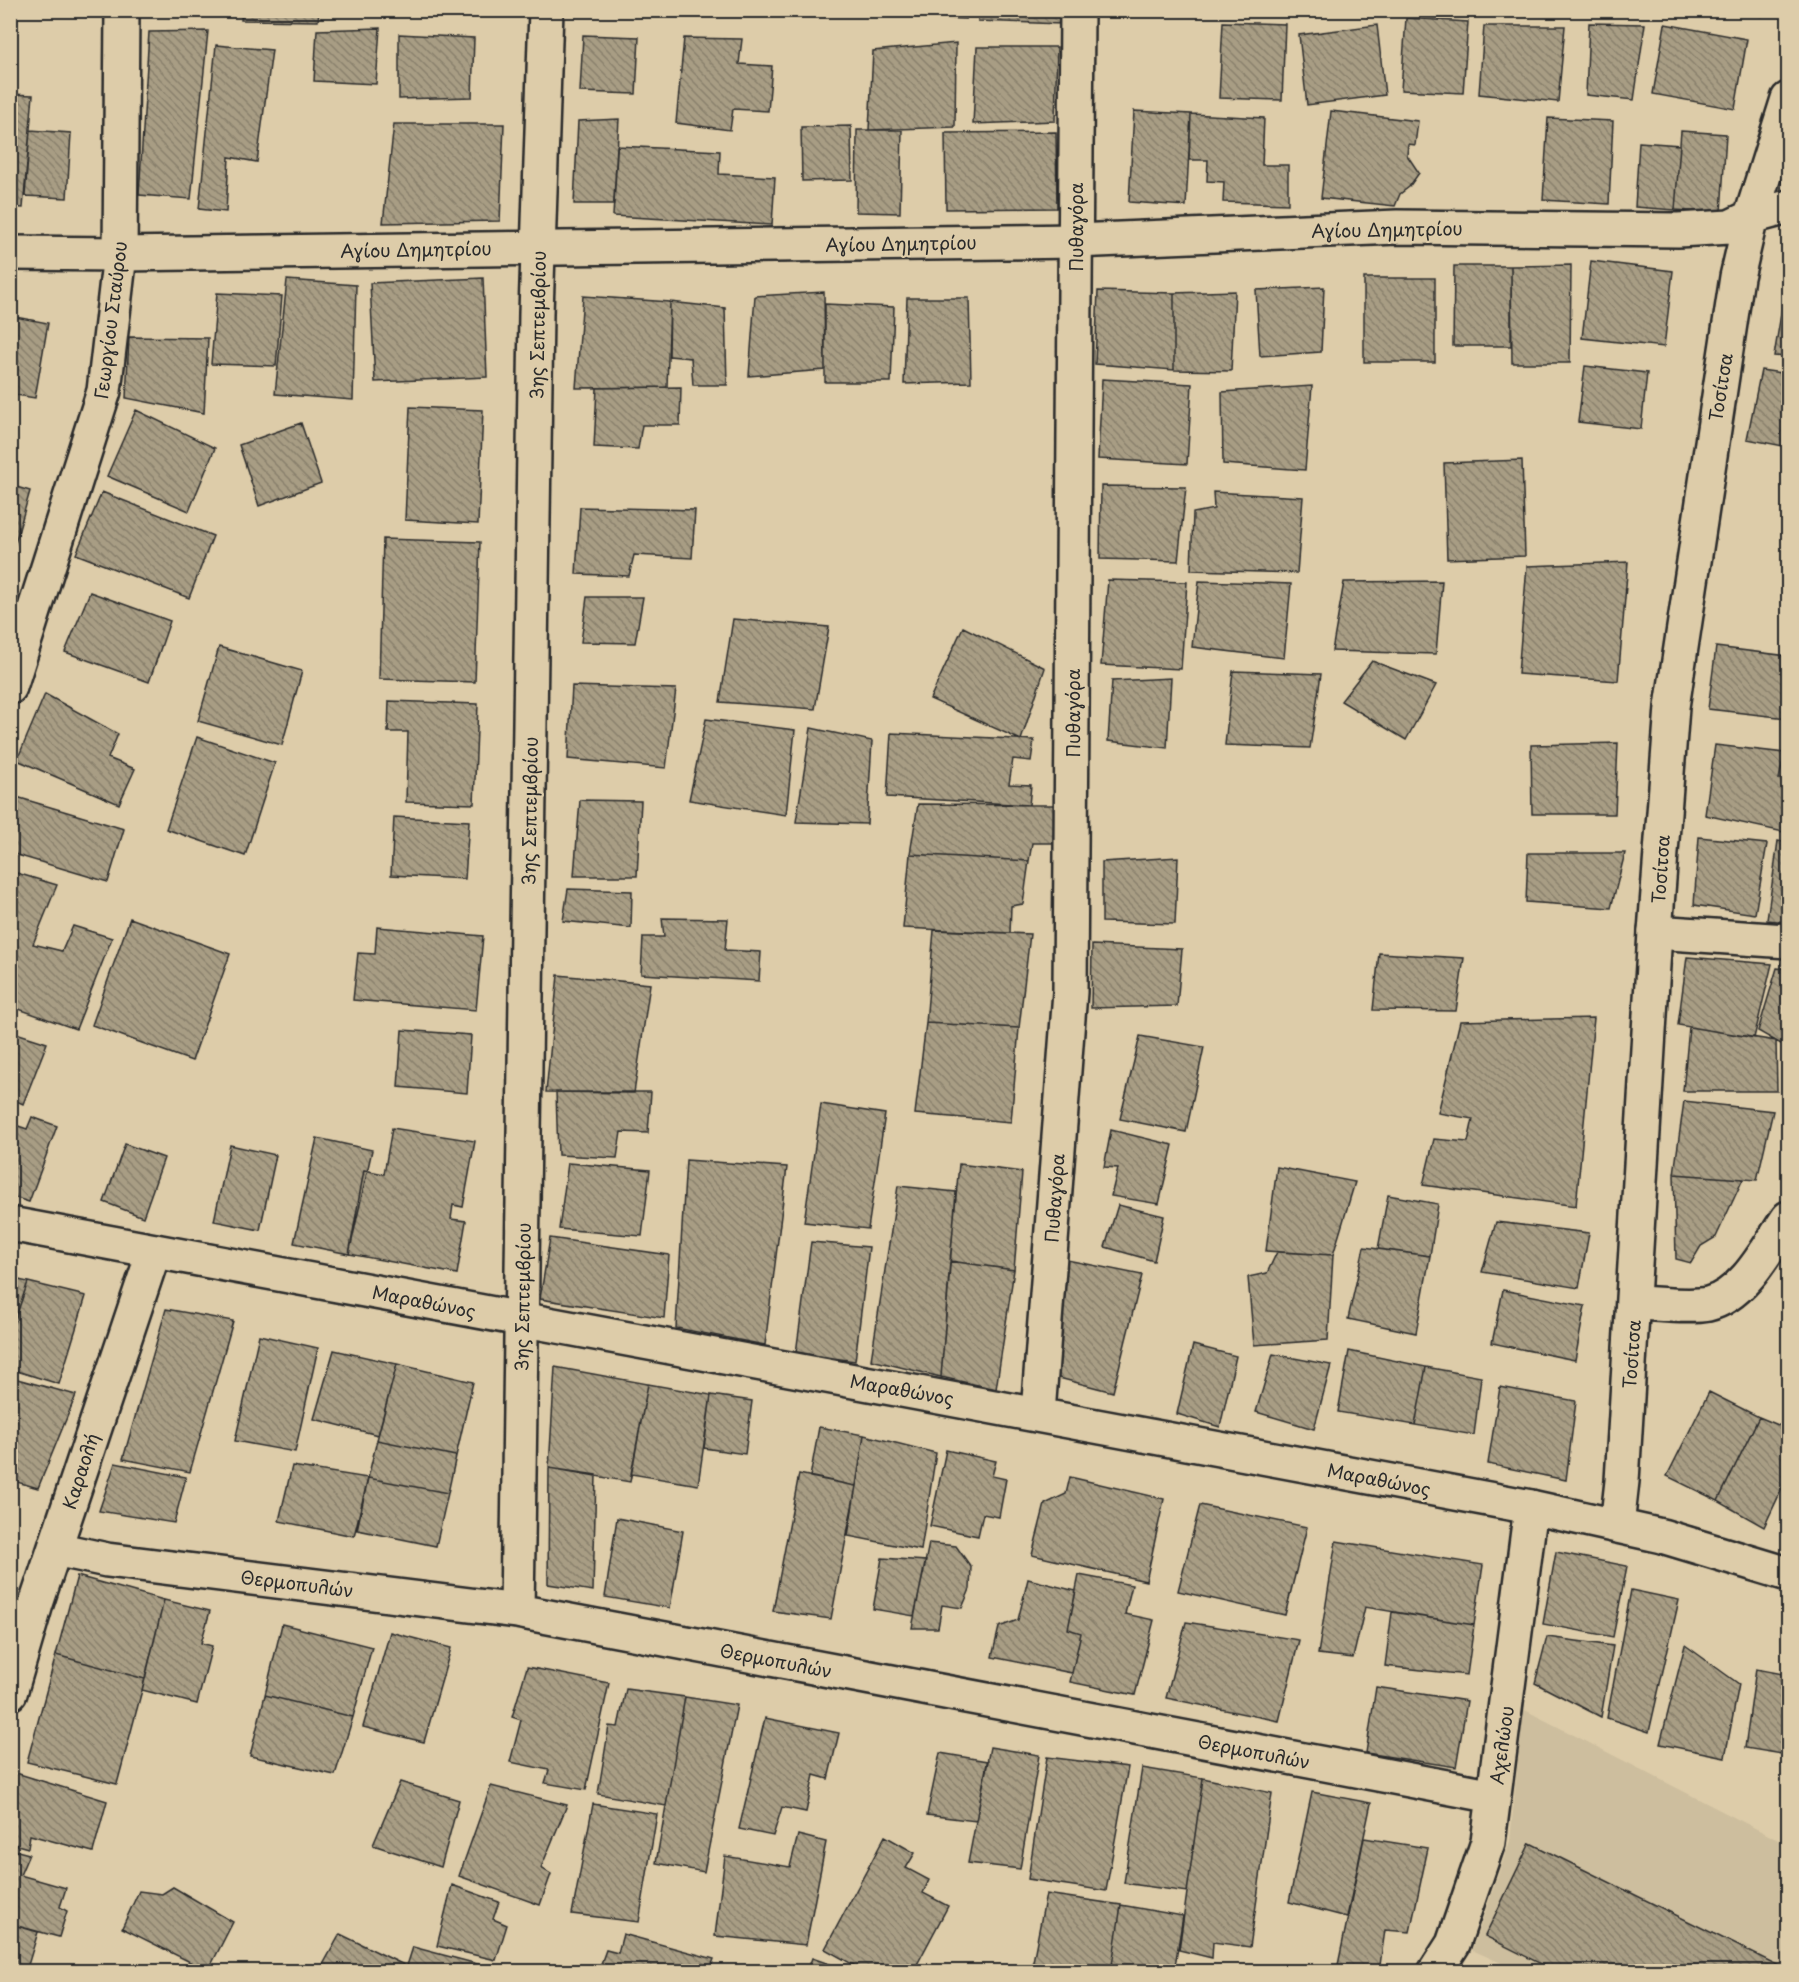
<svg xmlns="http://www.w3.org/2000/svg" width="1799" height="1982" font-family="'Playpen Sans',sans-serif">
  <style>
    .built { fill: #cdbe9e }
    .building { fill: url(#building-back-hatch); stroke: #2b2b2b; stroke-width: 1.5 }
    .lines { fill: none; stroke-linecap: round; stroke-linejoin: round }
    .minor-casing { stroke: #2b2b2b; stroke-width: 38 }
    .tertiary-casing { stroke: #2b2b2b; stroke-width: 38 }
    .minor { stroke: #ddcca9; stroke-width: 33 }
    .tertiary { stroke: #ddcca9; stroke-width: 33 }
    .labels { text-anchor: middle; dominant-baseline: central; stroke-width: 4.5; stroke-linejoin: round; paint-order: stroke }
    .street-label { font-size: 18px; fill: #2b2b2b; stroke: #ddcca9 }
  </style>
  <defs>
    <pattern id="building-back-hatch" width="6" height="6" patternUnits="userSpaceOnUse" patternTransform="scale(1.5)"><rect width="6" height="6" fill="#a89d84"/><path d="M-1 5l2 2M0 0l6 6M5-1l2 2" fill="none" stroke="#89806c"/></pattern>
  </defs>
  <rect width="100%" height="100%" fill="#ddcca9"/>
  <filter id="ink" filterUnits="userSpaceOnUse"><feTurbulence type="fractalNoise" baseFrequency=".0167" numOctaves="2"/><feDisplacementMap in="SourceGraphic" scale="12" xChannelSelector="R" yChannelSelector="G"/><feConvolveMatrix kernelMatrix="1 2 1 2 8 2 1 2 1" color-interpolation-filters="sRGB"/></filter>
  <g filter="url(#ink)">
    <!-- built -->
    <path class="built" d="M 1523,1709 L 1788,1845 L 1788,1971 L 1519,1971 L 1472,1950 L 1510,1841 Z"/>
    <!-- building -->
    <path class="building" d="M 242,10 L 319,10 L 318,21 L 241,20 Z
      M 885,10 L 966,10 L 966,19 L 885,16 Z
      M 978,10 L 1061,10 L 1061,24 L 978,21 Z
      M 1734,10 L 1763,10 L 1762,16 Z
      M 1406,18 L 1468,22 L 1463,93 L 1401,90 Z
      M 1223,22 L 1285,24 L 1282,100 L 1219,98 Z
      M 1589,23 L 1645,24 L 1634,100 L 1586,95 Z
      M 1665,24 L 1747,39 L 1735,109 L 1653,94 Z
      M 1377,25 L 1385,95 L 1307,105 L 1299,35 Z
      M 1484,26 L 1565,26 L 1558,102 L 1479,94 Z
      M 380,28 L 376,84 L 314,81 L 317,30 Z
      M 208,31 L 191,199 L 139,195 L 149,32 Z
      M 399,34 L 474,38 L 472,97 L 399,99 Z
      M 583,35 L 639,37 L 636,94 L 580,92 Z
      M 684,38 L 742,39 L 739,64 L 772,66 L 768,111 L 733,109 L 730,130 L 676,123 Z
      M 956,43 L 955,127 L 869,130 L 873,51 Z
      M 216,45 L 272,50 L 257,162 L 229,157 L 226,212 L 199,209 Z
      M 977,47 L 1057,47 L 1055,121 L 973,124 Z
      M 10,94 L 33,95 L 23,208 L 10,207 Z
      M 1134,111 L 1191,114 L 1186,206 L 1129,202 Z
      M 1331,111 L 1418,121 L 1415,145 L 1408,144 L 1407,155 L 1419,173 L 1409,187 L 1400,194 L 1395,206 L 1321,198 Z
      M 1191,114 L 1264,118 L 1262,165 L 1288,165 L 1288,204 L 1223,202 L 1224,182 L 1207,181 L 1208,160 L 1189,160 Z
      M 1548,118 L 1613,121 L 1609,204 L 1543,200 Z
      M 619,119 L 614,204 L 574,204 L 578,121 Z
      M 394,124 L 504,124 L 500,221 L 383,223 Z
      M 851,126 L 852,180 L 802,181 L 801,127 Z
      M 30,130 L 71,133 L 67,198 L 25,196 Z
      M 857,130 L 902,130 L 900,213 L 856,212 Z
      M 1681,131 L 1726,134 L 1721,213 L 1675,210 Z
      M 1056,132 L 1057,208 L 946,209 L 945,133 Z
      M 1639,142 L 1680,145 L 1675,210 L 1635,207 Z
      M 617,146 L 720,151 L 719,174 L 775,177 L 772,225 L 613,216 Z
      M 1591,261 L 1673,271 L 1664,347 L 1582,338 Z
      M 1571,265 L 1570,363 L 1512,363 L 1511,266 Z
      M 1454,266 L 1511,266 L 1511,346 L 1453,346 Z
      M 1788,272 L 1788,357 L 1774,356 Z
      M 483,278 L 487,377 L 375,382 L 370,283 Z
      M 1364,278 L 1435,278 L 1435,362 L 1364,362 Z
      M 287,280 L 356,285 L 353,400 L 275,394 Z
      M 1324,287 L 1321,352 L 1260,356 L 1256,290 Z
      M 1098,291 L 1174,293 L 1174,370 L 1095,364 Z
      M 1235,291 L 1231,371 L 1174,370 L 1174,293 Z
      M 824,292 L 825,370 L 749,376 L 755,296 Z
      M 217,293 L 282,296 L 276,366 L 211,364 Z
      M 583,296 L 670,302 L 667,387 L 576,388 Z
      M 907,298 L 969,298 L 971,382 L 904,384 Z
      M 670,302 L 725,308 L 727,385 L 693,385 L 691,358 L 669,356 Z
      M 825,304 L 894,307 L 891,382 L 825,382 Z
      M 10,316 L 48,323 L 35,398 L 10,394 Z
      M 129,337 L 208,338 L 204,413 L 126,398 Z
      M 1585,366 L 1647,373 L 1641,429 L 1578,422 Z
      M 1761,370 L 1788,374 L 1788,447 L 1747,439 Z
      M 1102,379 L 1192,384 L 1187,464 L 1098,459 Z
      M 1312,386 L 1305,470 L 1223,464 L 1222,392 Z
      M 681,387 L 680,425 L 642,425 L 638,449 L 594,447 L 597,388 Z
      M 410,407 L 483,410 L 478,524 L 405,520 Z
      M 136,410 L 215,448 L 189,511 L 107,476 Z
      M 301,423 L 321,483 L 259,506 L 239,445 Z
      M 1522,460 L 1525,556 L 1447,559 L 1444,463 Z
      M 10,485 L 30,491 L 10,561 Z
      M 1101,486 L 1186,487 L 1178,561 L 1100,559 Z
      M 102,492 L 213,536 L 189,598 L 76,554 Z
      M 1213,492 L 1303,497 L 1297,573 L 1191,570 L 1193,513 L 1214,509 Z
      M 580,507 L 695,510 L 692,558 L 634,555 L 629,576 L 576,574 Z
      M 383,539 L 480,542 L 475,682 L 379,679 Z
      M 1628,562 L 1618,681 L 1518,674 L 1527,566 Z
      M 1108,580 L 1187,582 L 1181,669 L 1101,665 Z
      M 1199,581 L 1291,584 L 1284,658 L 1192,647 Z
      M 1442,581 L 1436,654 L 1332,651 L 1344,582 Z
      M 90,592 L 170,621 L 149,682 L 65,652 Z
      M 587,597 L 643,597 L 635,643 L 581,642 Z
      M 733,619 L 829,627 L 815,709 L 720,702 Z
      M 963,627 L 1045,668 L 1021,740 L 930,699 Z
      M 219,647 L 302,671 L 282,745 L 198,721 Z
      M 1716,647 L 1788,656 L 1788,718 L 1708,709 Z
      M 1372,661 L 1436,685 L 1406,740 L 1341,701 Z
      M 1233,671 L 1321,674 L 1310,748 L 1225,745 Z
      M 1171,678 L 1167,748 L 1108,741 L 1112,681 Z
      M 572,686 L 676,689 L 666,768 L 568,759 Z
      M 45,694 L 118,734 L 108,758 L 135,769 L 119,804 L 17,760 Z
      M 389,701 L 478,704 L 474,804 L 406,802 L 408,732 L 388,732 Z
      M 706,719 L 795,730 L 786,815 L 689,800 Z
      M 811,728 L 872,741 L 867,824 L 796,822 Z
      M 891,733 L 1034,740 L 1031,761 L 1013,759 L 1009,784 L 1031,785 L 1029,805 L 887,797 Z
      M 197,737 L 275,763 L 245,856 L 166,829 Z
      M 1618,743 L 1615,814 L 1532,814 L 1531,745 Z
      M 1715,745 L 1785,753 L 1779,779 L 1788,780 L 1788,833 L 1705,815 Z
      M 10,795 L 124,829 L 108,882 L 10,853 Z
      M 580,800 L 641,801 L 637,876 L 574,876 Z
      M 918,804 L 1055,805 L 1056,843 L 1032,843 L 1029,861 L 910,854 Z
      M 394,817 L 469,821 L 465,879 L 391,875 Z
      M 1699,837 L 1767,844 L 1755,914 L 1694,905 Z
      M 1778,841 L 1788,843 L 1788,922 L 1767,920 Z
      M 1528,853 L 1625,853 L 1611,908 L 1526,902 Z
      M 910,854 L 1029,861 L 1023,904 L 1011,906 L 1010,933 L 903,928 Z
      M 1178,857 L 1175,924 L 1102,922 L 1102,862 Z
      M 10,871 L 57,885 L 33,944 L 62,951 L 73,926 L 112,938 L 76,1029 L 10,1006 Z
      M 568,889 L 632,891 L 631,928 L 563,921 Z
      M 130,918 L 230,954 L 192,1061 L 92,1025 Z
      M 662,918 L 728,919 L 725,950 L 761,952 L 759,981 L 641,974 L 643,937 L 664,937 Z
      M 377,927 L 483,936 L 476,1010 L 353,1000 L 358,953 L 375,954 Z
      M 934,930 L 1030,934 L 1019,1028 L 926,1023 Z
      M 1092,945 L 1182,949 L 1177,1006 L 1091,1008 Z
      M 1379,953 L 1464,958 L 1456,1011 L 1373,1010 Z
      M 1687,957 L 1772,964 L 1754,1038 L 1678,1025 Z
      M 1777,968 L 1788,969 L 1788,1048 L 1758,1031 Z
      M 558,975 L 650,984 L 634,1093 L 546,1092 Z
      M 1594,1018 L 1576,1206 L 1423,1185 L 1434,1139 L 1468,1142 L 1473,1119 L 1438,1113 L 1460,1021 Z
      M 926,1023 L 1019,1028 L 1011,1122 L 915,1114 Z
      M 1689,1027 L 1776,1041 L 1777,1091 L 1683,1091 Z
      M 402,1030 L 471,1035 L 467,1093 L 398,1087 Z
      M 10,1031 L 47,1043 L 23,1104 L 10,1098 Z
      M 1140,1036 L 1204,1047 L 1186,1132 L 1120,1119 Z
      M 556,1092 L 651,1092 L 648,1133 L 621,1132 L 617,1158 L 558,1155 Z
      M 1684,1101 L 1773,1111 L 1757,1180 L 1674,1174 Z
      M 821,1104 L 885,1114 L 868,1229 L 804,1222 Z
      M 32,1117 L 57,1126 L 29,1202 L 10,1196 L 10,1123 L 27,1129 Z
      M 392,1128 L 475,1141 L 463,1207 L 453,1205 L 451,1219 L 466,1221 L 457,1274 L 349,1254 L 364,1170 L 384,1174 Z
      M 1111,1130 L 1173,1145 L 1159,1204 L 1111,1196 L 1118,1168 L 1104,1167 Z
      M 317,1138 L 372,1150 L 349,1254 L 294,1243 Z
      M 125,1144 L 164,1158 L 143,1217 L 104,1202 Z
      M 230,1145 L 276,1155 L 260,1230 L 214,1221 Z
      M 686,1160 L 787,1167 L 765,1345 L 676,1328 Z
      M 568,1163 L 650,1170 L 642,1236 L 559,1229 Z
      M 959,1164 L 1022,1172 L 1014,1270 L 950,1261 Z
      M 1277,1167 L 1355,1182 L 1333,1255 L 1266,1251 Z
      M 1674,1174 L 1743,1179 L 1716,1237 L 1701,1246 L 1691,1263 L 1676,1259 Z
      M 898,1186 L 956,1192 L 941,1377 L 871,1360 Z
      M 1388,1195 L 1438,1204 L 1430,1256 L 1378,1249 Z
      M 1118,1205 L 1164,1216 L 1154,1261 L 1105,1247 Z
      M 1496,1222 L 1589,1233 L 1579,1288 L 1482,1272 Z
      M 550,1238 L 669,1255 L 664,1318 L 540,1299 Z
      M 811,1242 L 869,1247 L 855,1361 L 796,1353 Z
      M 1364,1247 L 1430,1256 L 1416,1333 L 1348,1319 Z
      M 1277,1252 L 1333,1255 L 1328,1340 L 1254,1345 L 1248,1277 L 1267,1273 Z
      M 1067,1260 L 1142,1275 L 1113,1392 L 1051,1376 Z
      M 950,1261 L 1014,1270 L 996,1389 L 941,1377 Z
      M 10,1278 L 28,1282 L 10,1333 Z
      M 28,1282 L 86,1296 L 59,1384 L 10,1369 L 10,1334 Z
      M 1503,1290 L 1585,1306 L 1575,1360 L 1492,1343 Z
      M 166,1309 L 233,1321 L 190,1472 L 123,1459 Z
      M 259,1335 L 318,1348 L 295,1452 L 235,1441 Z
      M 1193,1345 L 1236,1356 L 1220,1427 L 1177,1414 Z
      M 334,1350 L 397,1364 L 378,1435 L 314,1419 Z
      M 1349,1351 L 1426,1367 L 1415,1425 L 1338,1412 Z
      M 1273,1354 L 1331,1365 L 1314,1429 L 1256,1412 Z
      M 397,1364 L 473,1382 L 456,1456 L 377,1440 Z
      M 555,1367 L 648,1384 L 630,1482 L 549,1468 Z
      M 1426,1367 L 1481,1377 L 1474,1435 L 1415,1425 Z
      M 10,1377 L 76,1395 L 38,1488 L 10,1480 Z
      M 648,1384 L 711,1395 L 698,1485 L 631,1474 Z
      M 1500,1387 L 1576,1401 L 1566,1480 L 1488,1464 Z
      M 1709,1392 L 1759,1417 L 1718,1501 L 1667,1476 Z
      M 711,1395 L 752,1401 L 745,1454 L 704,1448 Z
      M 1759,1417 L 1788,1429 L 1788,1476 L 1764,1527 L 1718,1501 Z
      M 819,1427 L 864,1435 L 856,1486 L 810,1477 Z
      M 864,1435 L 936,1453 L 921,1550 L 848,1536 Z
      M 377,1440 L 456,1456 L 448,1493 L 368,1478 Z
      M 946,1450 L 996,1461 L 992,1476 L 1006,1479 L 999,1517 L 983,1514 L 978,1536 L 930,1526 Z
      M 115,1463 L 186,1477 L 174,1523 L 99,1511 Z
      M 292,1466 L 368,1478 L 354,1536 L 279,1521 Z
      M 549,1468 L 596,1475 L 593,1591 L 548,1584 Z
      M 799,1474 L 856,1486 L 831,1619 L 773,1611 Z
      M 1070,1477 L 1164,1499 L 1146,1581 L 1032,1555 L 1045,1504 L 1066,1494 Z
      M 368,1478 L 448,1493 L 436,1546 L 357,1530 Z
      M 1200,1505 L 1307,1527 L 1285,1615 L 1178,1591 Z
      M 617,1518 L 683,1531 L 670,1608 L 605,1597 Z
      M 1336,1541 L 1483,1565 L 1474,1625 L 1365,1607 L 1353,1658 L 1318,1654 Z
      M 929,1543 L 956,1546 L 971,1567 L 970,1589 L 962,1608 L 942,1605 L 938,1628 L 912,1628 Z
      M 1556,1552 L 1627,1566 L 1613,1637 L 1543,1624 Z
      M 882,1558 L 926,1561 L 914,1616 L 873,1609 Z
      M 1079,1575 L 1132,1585 L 1125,1614 L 1154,1620 L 1135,1695 L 1070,1682 L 1081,1633 L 1068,1629 Z
      M 77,1576 L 164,1600 L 145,1679 L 56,1655 Z
      M 1028,1579 L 1076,1591 L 1068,1629 L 1081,1633 L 1072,1673 L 992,1657 L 999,1627 L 1018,1620 Z
      M 1631,1590 L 1679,1600 L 1649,1732 L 1607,1718 Z
      M 164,1600 L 210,1611 L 201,1643 L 212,1646 L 197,1704 L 142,1690 Z
      M 1392,1612 L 1474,1625 L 1467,1675 L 1385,1666 Z
      M 1186,1622 L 1299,1640 L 1279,1721 L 1166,1698 Z
      M 282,1624 L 372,1647 L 353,1717 L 265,1695 Z
      M 390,1632 L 451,1648 L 424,1742 L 363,1727 Z
      M 1547,1637 L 1613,1646 L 1601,1717 L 1535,1683 Z
      M 1685,1645 L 1739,1684 L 1725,1757 L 1660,1744 Z
      M 56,1655 L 145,1679 L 117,1784 L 27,1762 Z
      M 527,1667 L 609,1683 L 586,1790 L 545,1783 L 549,1770 L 510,1762 L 521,1720 L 512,1717 Z
      M 1756,1669 L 1788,1675 L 1788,1755 L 1745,1748 Z
      M 1376,1687 L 1467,1701 L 1456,1767 L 1366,1753 Z
      M 626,1689 L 685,1697 L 666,1806 L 598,1794 L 609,1726 L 618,1727 Z
      M 265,1695 L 353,1717 L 335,1775 L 250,1756 Z
      M 685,1697 L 737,1705 L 704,1872 L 656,1863 Z
      M 765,1718 L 839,1733 L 828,1779 L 814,1775 L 806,1812 L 782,1807 L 773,1836 L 739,1829 Z
      M 990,1747 L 1039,1755 L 1020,1869 L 968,1863 Z
      M 940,1753 L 988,1761 L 976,1821 L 927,1815 Z
      M 1047,1757 L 1128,1767 L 1106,1891 L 1028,1879 Z
      M 1142,1768 L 1203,1778 L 1187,1892 L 1124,1883 Z
      M 16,1773 L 107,1801 L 93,1852 L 30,1835 L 28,1848 L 10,1843 L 10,1790 Z
      M 1203,1778 L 1272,1793 L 1250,1947 L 1213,1942 L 1212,1958 L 1179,1950 Z
      M 400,1782 L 459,1800 L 441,1867 L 373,1845 Z
      M 491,1786 L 567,1805 L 541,1868 L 551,1874 L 540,1905 L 459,1876 Z
      M 1312,1792 L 1371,1803 L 1347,1917 L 1289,1902 Z
      M 593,1804 L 657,1814 L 639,1922 L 572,1914 Z
      M 798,1835 L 826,1842 L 806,1945 L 715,1936 L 725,1856 L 790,1867 Z
      M 885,1836 L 915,1853 L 906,1868 L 929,1880 L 923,1893 L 948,1906 L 913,1972 L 852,1972 L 854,1965 L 825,1949 Z
      M 1364,1838 L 1428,1848 L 1410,1932 L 1385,1930 L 1379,1972 L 1338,1965 Z
      M 1530,1843 L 1783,1968 L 1788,1956 L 1788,1972 L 1557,1972 L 1485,1936 Z
      M 10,1849 L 29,1854 L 20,1875 L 66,1888 L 60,1907 L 67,1911 L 59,1937 L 10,1924 Z
      M 452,1885 L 499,1902 L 493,1919 L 507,1925 L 496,1960 L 437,1946 Z
      M 173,1887 L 233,1922 L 208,1971 L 122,1928 L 139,1891 L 162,1894 Z
      M 1046,1894 L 1121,1905 L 1111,1972 L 1031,1972 Z
      M 1121,1905 L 1183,1916 L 1174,1972 L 1111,1972 Z
      M 10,1924 L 38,1932 L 26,1972 L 10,1969 Z
      M 340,1934 L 406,1966 L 404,1972 L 319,1972 Z
      M 623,1934 L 714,1959 L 709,1972 L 598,1972 L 606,1950 L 618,1953 Z
      M 413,1947 L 489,1967 L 488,1972 L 405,1972 Z
      M 812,1958 L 835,1966 L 833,1972 L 807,1972 Z"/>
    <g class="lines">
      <defs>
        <path id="minor" d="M 10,687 L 104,391 L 120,254 L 122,10
          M 1655,932 L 1788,941
          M 1634,1303 C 1655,1303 1688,1308 1708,1304 C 1745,1295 1768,1247 1788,1218
          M 1038,1413 L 1070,992 L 1077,10
          M 55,1549 L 107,1560 L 517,1611 L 1494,1796
          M 517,1611 L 536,313 L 546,10
          M 10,1693 L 36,1604 L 154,1251
          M 1435,1972 L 1453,1944 L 1488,1842 L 1531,1507"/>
        <path id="tertiary" d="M 10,253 L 120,254 L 1075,241 L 1397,227 L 1678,230 L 1730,227 L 1751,217 L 1788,207
          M 10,1224 L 1531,1507 L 1662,1536 L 1788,1574
          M 1617,1526 L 1622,1481 L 1655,932 L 1672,707 L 1737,277 L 1751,217 L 1788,99"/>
      </defs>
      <!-- minor casing -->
      <use href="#minor" class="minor-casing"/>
      <!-- tertiary casing -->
      <use href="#tertiary" class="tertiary-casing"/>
      <!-- minor -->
      <use href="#minor" class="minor"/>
      <!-- tertiary -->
      <use href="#tertiary" class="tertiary"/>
    </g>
  </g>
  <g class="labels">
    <!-- street labels -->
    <g class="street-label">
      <text transform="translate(1075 227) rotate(-90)">Πυθαγόρα</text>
      <text transform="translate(1387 229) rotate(-1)">Αγίου Δημητρίου</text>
      <text transform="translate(901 243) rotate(-1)">Αγίου Δημητρίου</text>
      <text transform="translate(416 249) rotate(-1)">Αγίου Δημητρίου</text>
      <text transform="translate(110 320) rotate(-83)">Γεωργίου Σταύρου</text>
      <text transform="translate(537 325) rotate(-89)">3ης Σεπτεμβρίου</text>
      <text transform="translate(1720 387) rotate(-81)">Τοσίτσα</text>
      <text transform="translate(1072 713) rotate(-90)">Πυθαγόρα</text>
      <text transform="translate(529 811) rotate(-89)">3ης Σεπτεμβρίου</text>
      <text transform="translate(1660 869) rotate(-86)">Τοσίτσα</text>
      <text transform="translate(1054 1198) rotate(-86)">Πυθαγόρα</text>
      <text transform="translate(522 1297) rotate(-89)">3ης Σεπτεμβρίου</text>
      <text transform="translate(424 1301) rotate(11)">Μαραθώνος</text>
      <text transform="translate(1631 1354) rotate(-86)">Τοσίτσα</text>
      <text transform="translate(902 1389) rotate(10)">Μαραθώνος</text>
      <text transform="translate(80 1471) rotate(-72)">Καραολή</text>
      <text transform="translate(1379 1479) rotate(11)">Μαραθώνος</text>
      <text transform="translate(297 1583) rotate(7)">Θερμοπυλών</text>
      <text transform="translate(776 1660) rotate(11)">Θερμοπυλών</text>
      <text transform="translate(1501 1745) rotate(-82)">Αχελώου</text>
      <text transform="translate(1254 1751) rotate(11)">Θερμοπυλών</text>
    </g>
  </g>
  <!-- margin -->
  <rect width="1799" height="1982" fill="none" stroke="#ddcca9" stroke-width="36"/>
  <rect x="18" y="18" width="1763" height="1946" fill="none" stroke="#2b2b2b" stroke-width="2" filter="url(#ink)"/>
</svg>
